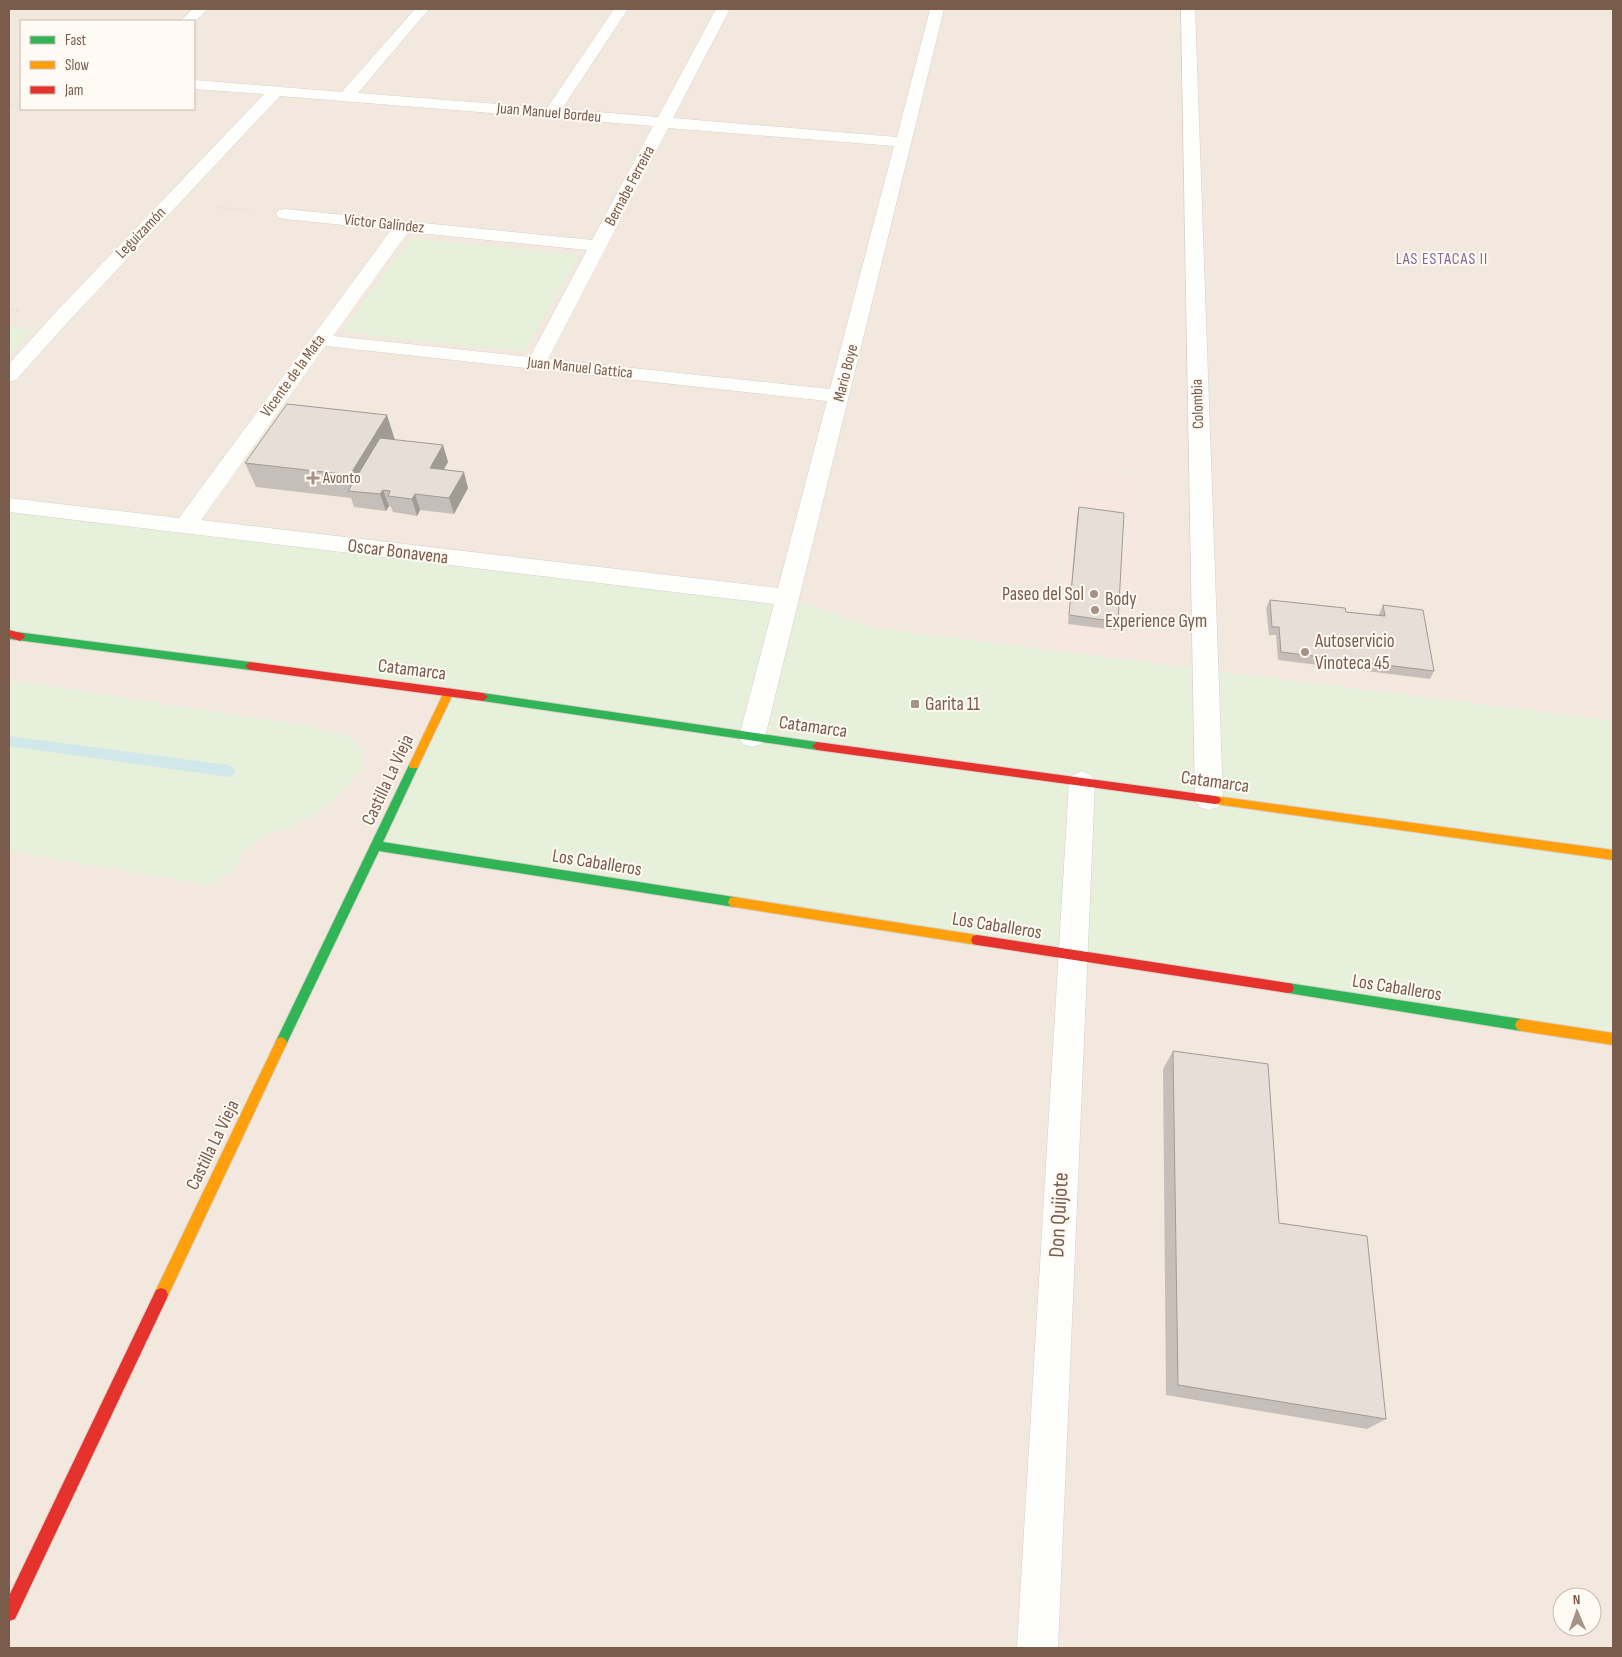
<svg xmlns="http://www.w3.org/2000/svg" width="1622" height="1657" font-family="'Sofia Sans Condensed',sans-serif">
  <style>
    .residential { fill: #f2e8de; fill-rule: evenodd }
    .commercial { fill: #f6e8e1 }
    .green { fill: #e7f0db }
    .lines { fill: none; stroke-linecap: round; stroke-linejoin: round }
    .stream { fill: #d0e8ea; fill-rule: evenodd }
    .street-casing { stroke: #d7d1cb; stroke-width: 1 }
    .fast-casing { stroke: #d9d2cb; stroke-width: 2 }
    .slow-casing { stroke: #d9d2cb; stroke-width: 2 }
    .jam-casing { stroke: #d9d2cb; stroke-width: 2 }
    .path-far1 { stroke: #dcd5d0; stroke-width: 2; stroke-dasharray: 0.5 2; stroke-linecap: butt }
    .path { stroke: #dcd5d0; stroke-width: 2.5; stroke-dasharray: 1 3; stroke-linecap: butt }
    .street { fill: #fefefd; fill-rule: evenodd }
    .fast { fill: #30b455; fill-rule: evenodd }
    .slow { fill: #ff9f0a; fill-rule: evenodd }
    .jam { fill: #e5322d; fill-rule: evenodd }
    .wall { fill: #c6bfb9 }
    .shaded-wall { fill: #a19b96 }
    .building { fill: #e6ded7; stroke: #a19b96 }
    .poi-dot { fill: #a69286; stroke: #fffaf3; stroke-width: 2 }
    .labels { text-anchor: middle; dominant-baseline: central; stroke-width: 4; stroke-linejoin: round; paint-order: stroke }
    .far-street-label { font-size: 16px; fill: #7a5c4d; stroke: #fffaf3 }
    .far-neighbourhood-label { font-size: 16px; letter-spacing: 1px; fill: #846695; stroke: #fffaf3 }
    .far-poi-label { font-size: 16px; fill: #7a5c4d; stroke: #fffaf3; text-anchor: start }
    .street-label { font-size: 19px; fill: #7a5c4d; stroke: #fffaf3 }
    .poi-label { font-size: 19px; fill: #7a5c4d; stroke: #fffaf3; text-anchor: start }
    .near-street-label { font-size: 22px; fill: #7a5c4d; stroke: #fffaf3 }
  </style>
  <rect width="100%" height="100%" fill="#f9f5f0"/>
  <!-- residential -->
  <path class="residential" d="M 9,9 L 1613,9 L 1613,1648 L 9,1648 ZM 21,21 L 194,21 L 194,109 L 21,109 ZM 1562,1597 L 1592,1597 L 1592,1627 L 1562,1627 Z"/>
  <!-- commercial -->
  <path class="commercial" d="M 1073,470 L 1139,478 L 1132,658 L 1058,649 Z"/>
  <!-- green -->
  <path class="green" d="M 411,238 L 579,255 L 524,352 L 341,332 Z
    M 9,326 L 33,329 L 9,356 Z
    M 9,505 L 788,597 L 872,628 L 1613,721 L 1613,1039 L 376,846 L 448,693 L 9,634 Z
    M 9,680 L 307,726 L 349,737 L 363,750 L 360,771 L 329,805 L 289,829 L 267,834 L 245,850 L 232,871 L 209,885 L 9,851 Z"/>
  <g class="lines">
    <!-- stream -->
    <path class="stream" d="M 9,736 L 228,765 L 233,767 L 235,771 L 233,775 L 228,777 L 9,746 Z"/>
    <defs>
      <path id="street" d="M 193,9 L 208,9 L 194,22 L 180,21 Z
        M 415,9 L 429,9 L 358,93 L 547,108 L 614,9 L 628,9 L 562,109 L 658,117 L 716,9 L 730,9 L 673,118 L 897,137 L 930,9 L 944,9 L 765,737 L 761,744 L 752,747 L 743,744 L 739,737 L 774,604 L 9,512 L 9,498 L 179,518 L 391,230 L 285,219 L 279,218 L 276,214 L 279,210 L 285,209 L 592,240 L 653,126 L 280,96 L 68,322 L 16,380 L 9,382 L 9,364 L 54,314 L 264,94 L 194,89 L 194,80 L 342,92 ZM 668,128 L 894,146 L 830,389 L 548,359 ZM 408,232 L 587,250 L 530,357 L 333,336 ZM 325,346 L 827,401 L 778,588 L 201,520 Z
        M 1181,9 L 1195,9 L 1223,799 L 1219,807 L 1209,810 L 1199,807 L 1195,799 Z
        M 1082,771 L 1091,775 L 1095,782 L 1058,1648 L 1017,1648 L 1069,782 L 1073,775 Z"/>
      <path id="fast" d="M 9,631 L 250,662 L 255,666 L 250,670 L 9,639 Z
        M 483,693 L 817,742 L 822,746 L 817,750 L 483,701 L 478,697 Z
        M 414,761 L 419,765 L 383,842 L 734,897 L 738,898 L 740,902 L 738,906 L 734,907 L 379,851 L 285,1047 L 281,1049 L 277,1047 L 275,1043 L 277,1039 L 409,765 Z
        M 1288,983 L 1521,1019 L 1525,1021 L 1527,1025 L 1525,1029 L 1521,1031 L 1288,993 L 1284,992 L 1282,988 L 1284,984 Z"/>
      <path id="slow" d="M 449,688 L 454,692 L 419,765 L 418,768 L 410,768 L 409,765 L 444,692 Z
        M 1215,796 L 1613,850 L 1613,860 L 1215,804 L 1211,803 L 1209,800 L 1211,797 Z
        M 734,897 L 977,935 L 981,936 L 983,940 L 981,944 L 977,945 L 734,907 L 730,906 L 728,902 L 730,898 Z
        M 1521,1019 L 1613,1033 L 1613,1045 L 1521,1031 L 1517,1029 L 1515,1025 L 1517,1021 Z
        M 281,1037 L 285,1039 L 287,1043 L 166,1300 L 161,1302 L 156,1300 L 154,1295 L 156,1290 L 277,1039 Z"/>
      <path id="jam" d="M 9,630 L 24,634 L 25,637 L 20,641 L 9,637 Z
        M 250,662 L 483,693 L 488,697 L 483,701 L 250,670 L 245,666 Z
        M 817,742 L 1215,796 L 1219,797 L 1221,800 L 1219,803 L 1215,804 L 817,750 L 812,746 Z
        M 977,935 L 1288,983 L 1292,984 L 1294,988 L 1292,992 L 1288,993 L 977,945 L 973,944 L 971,940 L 973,936 Z
        M 161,1288 L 166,1290 L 168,1295 L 166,1300 L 15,1619 L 9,1621 L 9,1596 L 156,1290 Z"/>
    </defs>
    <!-- street casing -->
    <use href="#street" class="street-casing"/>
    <!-- fast casing -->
    <use href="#fast" class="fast-casing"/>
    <!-- slow casing -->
    <use href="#slow" class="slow-casing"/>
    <!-- jam casing -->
    <use href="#jam" class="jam-casing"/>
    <!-- path-far1 -->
    <path class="path-far1" d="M 9,105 L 21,103
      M 216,207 L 249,210"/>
    <!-- path -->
    <path class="path" d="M 9,309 L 20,311"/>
    <!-- street -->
    <use href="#street" class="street"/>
    <!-- fast -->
    <use href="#fast" class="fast"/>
    <!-- slow -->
    <use href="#slow" class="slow"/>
    <!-- jam -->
    <use href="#jam" class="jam"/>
  </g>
  <!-- wall -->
  <path class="wall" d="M 395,440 L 443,445 L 448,462 L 444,469 L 468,488 L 454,514 L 420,510 L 417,516 L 393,512 L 391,507 L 389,506 L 386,511 L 354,507 L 351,498 L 256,487 L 245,463 Z
    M 1079,507 L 1118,622 L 1116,630 L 1068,624 L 1077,516 Z
    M 1270,600 L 1346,612 L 1379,615 L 1379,614 L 1383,605 L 1434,671 L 1430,679 L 1278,660 L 1276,635 L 1269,635 L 1266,608 Z
    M 1173,1051 L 1279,1223 L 1386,1419 L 1367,1429 L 1166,1395 L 1163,1069 Z"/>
  <!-- shaded-wall -->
  <path class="shaded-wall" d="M 387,415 L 395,440 L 356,492 L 350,475 Z
    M 443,445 L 448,462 L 436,484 L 430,468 Z
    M 464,472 L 468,488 L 454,514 L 449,498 Z
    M 383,490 L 389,506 L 386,511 L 380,494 Z
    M 415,494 L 420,510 L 417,516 L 412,499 Z"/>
  <!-- building -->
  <path class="building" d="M 287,404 L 387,415 L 350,475 L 245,463 Z
    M 380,438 L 443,445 L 430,468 L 464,472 L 449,498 L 415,494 L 412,499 L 388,496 L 390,491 L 383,490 L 380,494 L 348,491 Z
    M 1079,507 L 1124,513 L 1118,622 L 1069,615 Z
    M 1270,600 L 1345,608 L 1346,612 L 1385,616 L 1383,605 L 1423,610 L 1434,671 L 1281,652 L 1279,627 L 1272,627 Z
    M 1173,1051 L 1268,1064 L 1279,1223 L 1367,1236 L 1386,1419 L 1178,1385 Z"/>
  <!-- markers -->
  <g class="poi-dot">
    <path d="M310.5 470.5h5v5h5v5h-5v5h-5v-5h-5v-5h5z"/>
    <circle cx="1094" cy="594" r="5"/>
    <circle cx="1095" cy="610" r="5"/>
    <circle cx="1305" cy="652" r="5"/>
    <rect x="910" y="699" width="10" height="10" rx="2.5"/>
  </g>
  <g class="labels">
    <!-- far-street labels -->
    <g class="far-street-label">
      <text transform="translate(549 113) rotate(5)">Juan Manuel Bordeu</text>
      <text transform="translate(630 186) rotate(-62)">Bernabe Ferreira</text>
      <text transform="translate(384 224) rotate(6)">Víctor Galíndez</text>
      <text transform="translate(141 233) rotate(-46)">Leguizamón</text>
      <text transform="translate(580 368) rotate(6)">Juan Manuel Gattica</text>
      <text transform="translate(846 373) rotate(-76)">Mario Boye</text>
      <text transform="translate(293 376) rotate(-54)">Vicente de la Mata</text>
      <text transform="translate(1198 404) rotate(-92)">Colombia</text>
    </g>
    <!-- far-neighbourhood labels -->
    <g class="far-neighbourhood-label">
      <text x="1442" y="259">LAS ESTACAS II</text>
    </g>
    <!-- far-poi labels -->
    <g class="far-poi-label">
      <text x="323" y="478">Avonto</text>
    </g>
    <!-- street labels -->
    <g class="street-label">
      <text transform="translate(398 552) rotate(7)">Oscar Bonavena</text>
      <text transform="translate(412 670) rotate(7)">Catamarca</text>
      <text transform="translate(813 727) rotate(8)">Catamarca</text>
      <text transform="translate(388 780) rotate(-65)">Castilla La Vieja</text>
      <text transform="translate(1215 782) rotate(8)">Catamarca</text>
      <text transform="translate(597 863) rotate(9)">Los Caballeros</text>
      <text transform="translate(997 926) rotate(9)">Los Caballeros</text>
      <text transform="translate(1397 988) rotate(9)">Los Caballeros</text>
      <text transform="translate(213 1145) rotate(-64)">Castilla La Vieja</text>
    </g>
    <!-- poi labels -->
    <g class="poi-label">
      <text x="1084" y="594" text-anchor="end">Paseo del Sol</text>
      <text x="1105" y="599">Body<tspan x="1105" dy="22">Experience Gym</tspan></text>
      <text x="1315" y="641">Autoservicio<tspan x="1315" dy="22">Vinoteca 45</tspan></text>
      <text x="925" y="704">Garita 11</text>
    </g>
    <!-- near-street labels -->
    <g class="near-street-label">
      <text transform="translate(1059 1215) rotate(-87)">Don Quijote</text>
    </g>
  </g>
  <!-- border -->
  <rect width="1622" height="1657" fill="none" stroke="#7a5c4d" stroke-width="20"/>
  <!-- legend -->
  <rect x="20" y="20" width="175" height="90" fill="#fffaf3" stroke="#cabbb1"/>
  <rect x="30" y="36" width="25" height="8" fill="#30b455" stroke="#cabbb1"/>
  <text x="65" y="45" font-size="15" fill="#7a5c4d">Fast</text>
  <rect x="30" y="61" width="25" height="8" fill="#ff9f0a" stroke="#cabbb1"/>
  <text x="65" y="70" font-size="15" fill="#7a5c4d">Slow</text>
  <rect x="30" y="86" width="25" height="8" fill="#e5322d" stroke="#cabbb1"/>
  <text x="65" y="95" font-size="15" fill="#7a5c4d">Jam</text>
  <!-- north arrow -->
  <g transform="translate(1577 1612) rotate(358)"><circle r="24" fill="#fffaf3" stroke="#cabbb1"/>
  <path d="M0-4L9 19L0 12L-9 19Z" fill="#a69286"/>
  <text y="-8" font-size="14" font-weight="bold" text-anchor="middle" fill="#7a5c4d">N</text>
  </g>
</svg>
